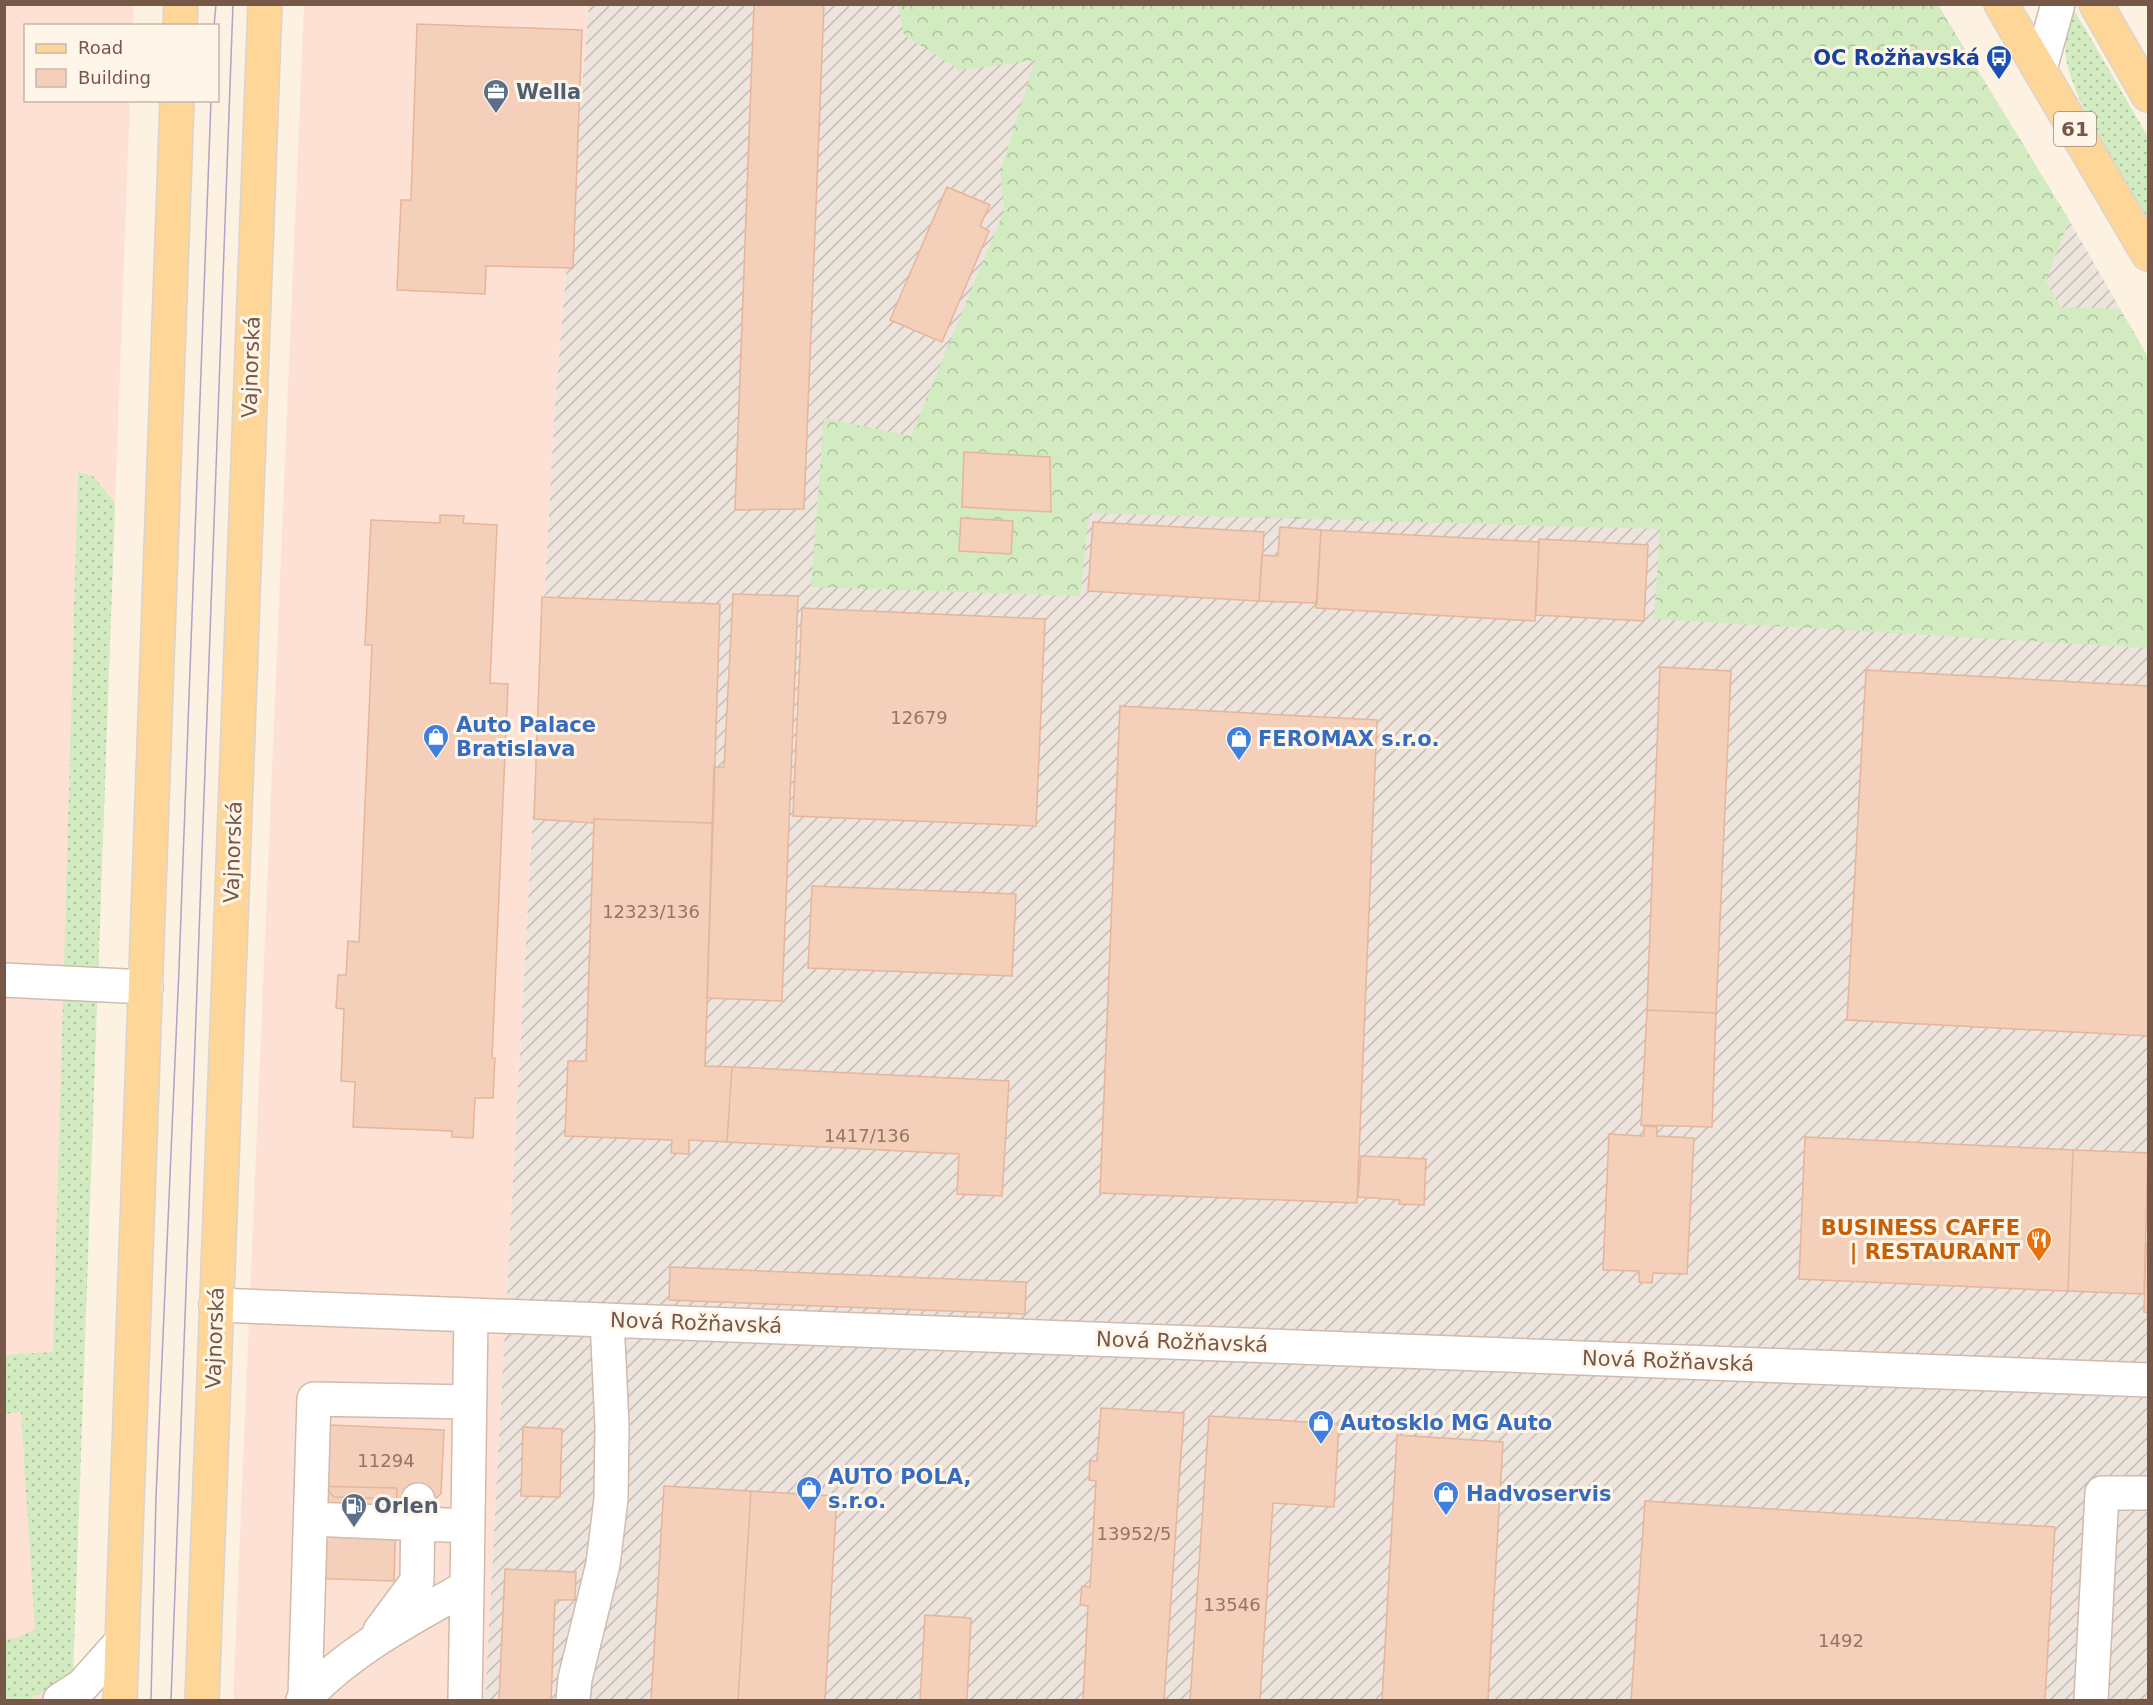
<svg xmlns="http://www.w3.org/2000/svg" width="2153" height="1705" font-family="'DejaVu Sans',sans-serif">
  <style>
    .commercial { fill: #fee1d5 }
    .industrial { fill: url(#industrial-furrows) }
    .grass { fill: url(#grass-dots) }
    .forest { fill: url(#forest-crowns) }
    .building { fill: #f4cfb9; stroke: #e7b599; stroke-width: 1.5 }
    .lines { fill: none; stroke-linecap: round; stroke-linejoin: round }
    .minor-casing { stroke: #d1bbac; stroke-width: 36 }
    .major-casing { stroke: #dbd3cf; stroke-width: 36 }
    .minor { stroke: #fff; stroke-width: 33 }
    .major { stroke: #fed698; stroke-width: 33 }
    .tram { stroke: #b4a1c7; stroke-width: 1.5 }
    .labels { text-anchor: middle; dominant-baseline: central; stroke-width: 6; stroke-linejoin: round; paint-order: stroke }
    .number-label { font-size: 18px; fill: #967564 }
    .shield { fill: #fff6e9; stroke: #9f8778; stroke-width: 1.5 }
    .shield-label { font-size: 20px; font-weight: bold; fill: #765748 }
    .transit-label { font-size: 21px; font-weight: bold; fill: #164399; stroke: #fff6e9; text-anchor: end }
    .service-label { font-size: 21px; font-weight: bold; fill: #4e5e75; stroke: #fff6e9; text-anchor: start }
    .street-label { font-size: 21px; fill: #765748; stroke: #fff6e9 }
    .shop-label { font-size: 21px; font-weight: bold; fill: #366cbe; stroke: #fff6e9; text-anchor: start }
    .food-label { font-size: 21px; font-weight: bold; fill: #c56008; stroke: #fff6e9; text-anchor: end }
  </style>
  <defs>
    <pattern id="industrial-furrows" width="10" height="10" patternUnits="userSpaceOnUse" patternTransform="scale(1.5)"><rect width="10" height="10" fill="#ece4dd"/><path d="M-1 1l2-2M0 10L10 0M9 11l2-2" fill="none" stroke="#c4bcb5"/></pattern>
    <pattern id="grass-dots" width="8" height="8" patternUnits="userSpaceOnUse" patternTransform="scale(1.5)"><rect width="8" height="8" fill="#d2ebc0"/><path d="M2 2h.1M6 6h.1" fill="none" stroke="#afc19e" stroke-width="1.8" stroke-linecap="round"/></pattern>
    <pattern id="forest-crowns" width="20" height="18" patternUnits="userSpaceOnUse" patternTransform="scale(1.5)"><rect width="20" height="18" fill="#d2ebc0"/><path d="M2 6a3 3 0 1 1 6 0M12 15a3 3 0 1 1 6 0" fill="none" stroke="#afc19e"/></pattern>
  </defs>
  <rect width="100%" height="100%" fill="#fdf2e2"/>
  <!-- commercial -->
  <path class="commercial" d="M 5,5 L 134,5 L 133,25 L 26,26 L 26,100 L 130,101 L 71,1700 L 5,1700 Z
    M 304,5 L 589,5 L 555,403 L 485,1700 L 233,1700 Z"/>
  <!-- industrial -->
  <path class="industrial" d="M 589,5 L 1938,5 L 2069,220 L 2148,357 L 2148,1700 L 485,1700 L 555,403 Z"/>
  <!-- grass -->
  <path class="grass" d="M 2073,8 L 2148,137 L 2148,219 C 2122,174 2081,117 2068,67 C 2062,47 2067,27 2073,8 Z
    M 78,472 L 93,476 L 115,503 L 73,1678 L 27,1700 L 5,1700 L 5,1639 L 17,1638 L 35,1629 L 21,1412 L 5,1414 L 4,1355 L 53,1352 Z"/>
  <!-- forest -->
  <path class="forest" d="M 898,5 L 1938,5 L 2069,220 L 2046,281 L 2060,307 L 2120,309 L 2148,357 L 2148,648 L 1654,619 L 1660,529 L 1089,513 L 1080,596 L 811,587 L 824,418 L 911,436 L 1004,211 L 1000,173 L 1035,60 L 960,70 L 904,35 Z"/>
  <!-- building -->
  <path class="building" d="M 754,4 L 824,4 L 804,509 L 735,510 Z
    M 417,24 L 582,30 L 573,268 L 486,266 L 485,294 L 397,290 L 401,200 L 411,200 Z
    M 947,187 L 990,205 L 980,226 L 989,231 L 942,342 L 890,320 Z
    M 964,452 L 1050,457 L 1051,512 L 962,507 Z
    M 440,515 L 464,516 L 463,523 L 497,525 L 490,683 L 508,684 L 492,1058 L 495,1058 L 493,1098 L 475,1098 L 473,1138 L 452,1137 L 452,1131 L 353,1127 L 355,1082 L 341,1081 L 344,1009 L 336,1008 L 338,975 L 346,975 L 348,941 L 359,942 L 372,645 L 365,645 L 371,520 L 440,523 Z
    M 961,518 L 1013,521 L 1011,554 L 959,551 Z
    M 1093,522 L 1264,532 L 1259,601 L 1088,591 Z
    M 1280,527 L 1321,530 L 1317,603 L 1259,601 L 1262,555 L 1278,556 Z
    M 1321,530 L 1539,542 L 1535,621 L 1316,608 Z
    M 1539,539 L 1648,545 L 1644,621 L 1536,615 Z
    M 733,594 L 798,596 L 782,1001 L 707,998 L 714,767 L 724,767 Z
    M 542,597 L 720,604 L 713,823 L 594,819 L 594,823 L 534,819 Z
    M 802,608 L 1045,619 L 1036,826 L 793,816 Z
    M 1660,667 L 1731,671 L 1716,1013 L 1647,1010 Z
    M 1866,670 L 2148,686 L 2148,1036 L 1847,1020 Z
    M 1120,706 L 1377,720 L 1357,1203 L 1100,1193 Z
    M 594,819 L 713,823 L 705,1066 L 732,1067 L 727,1142 L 689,1140 L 689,1154 L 671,1153 L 672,1140 L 565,1136 L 568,1061 L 586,1061 Z
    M 812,886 L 1016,894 L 1012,976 L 808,968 Z
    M 1647,1010 L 1716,1013 L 1712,1127 L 1641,1125 Z
    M 732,1067 L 1009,1081 L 1002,1196 L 957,1194 L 959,1154 L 727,1142 Z
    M 1644,1126 L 1657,1127 L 1657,1136 L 1694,1138 L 1687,1274 L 1653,1273 L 1652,1283 L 1639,1282 L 1639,1271 L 1603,1270 L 1609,1134 L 1644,1136 Z
    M 1805,1137 L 2073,1150 L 2068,1291 L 1799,1279 Z
    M 2073,1150 L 2148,1153 L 2144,1294 L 2068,1291 Z
    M 1361,1156 L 1426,1159 L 1424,1205 L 1399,1204 L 1400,1200 L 1358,1197 Z
    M 2146,1244 L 2148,1245 L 2148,1313 L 2144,1312 Z
    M 670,1267 L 1026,1282 L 1025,1314 L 669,1300 Z
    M 1101,1408 L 1184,1413 L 1164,1700 L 1083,1700 L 1088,1606 L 1080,1605 L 1082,1586 L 1090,1587 L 1096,1481 L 1089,1480 L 1090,1461 L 1097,1461 Z
    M 1209,1416 L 1339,1424 L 1334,1507 L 1273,1503 L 1260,1700 L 1190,1700 Z
    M 330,1425 L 444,1430 L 441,1494 L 434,1500 L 334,1497 L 328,1490 Z
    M 523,1427 L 562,1429 L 560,1497 L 521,1496 Z
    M 1397,1435 L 1503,1442 L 1488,1700 L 1382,1700 Z
    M 307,1486 L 397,1488 L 394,1581 L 304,1578 Z
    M 664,1486 L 751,1491 L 738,1700 L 651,1700 Z
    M 751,1491 L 837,1496 L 825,1700 L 738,1700 Z
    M 1645,1501 L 2055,1527 L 2045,1700 L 1631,1700 Z
    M 505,1569 L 576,1572 L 575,1600 L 555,1600 L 551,1700 L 499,1700 Z
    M 925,1615 L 971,1618 L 967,1700 L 920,1700 Z"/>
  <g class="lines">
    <defs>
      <path id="minor" d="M 2040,69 L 2058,4
        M 4,980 L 146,987
        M 216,1305 L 2148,1380
        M 312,1519 L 468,1526
        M 380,1631 L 417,1581 L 418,1500
        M 305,1698 L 314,1399 L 470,1402
        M 60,1700 L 82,1686 L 122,1641
        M 303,1700 C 350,1650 408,1620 467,1587 L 471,1315
        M 465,1700 L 467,1587
        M 573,1700 L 575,1679 L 603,1564 L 611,1499 L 612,1426 L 607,1320
        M 2091,1700 L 2102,1493 L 2148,1493"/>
      <path id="major" d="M 2001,4 L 2148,254
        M 2096,4 L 2148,95
        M 180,26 L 181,4
        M 120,1700 L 177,100
        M 202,1700 L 265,4"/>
    </defs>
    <!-- minor casing -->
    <use href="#minor" class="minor-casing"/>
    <!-- major casing -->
    <use href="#major" class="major-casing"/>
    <!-- minor -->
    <use href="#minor" class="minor"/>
    <!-- major -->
    <use href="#major" class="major"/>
    <!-- tram -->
    <path class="tram" d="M 214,26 L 216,4
      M 151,1700 L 156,1497 L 179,969 L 211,100
      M 171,1700 L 233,4"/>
  </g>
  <!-- icons -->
  <defs>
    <symbol id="bus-pin" viewBox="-11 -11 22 30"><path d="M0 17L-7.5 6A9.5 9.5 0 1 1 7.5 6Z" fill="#1a4fb4" stroke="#fff6e9"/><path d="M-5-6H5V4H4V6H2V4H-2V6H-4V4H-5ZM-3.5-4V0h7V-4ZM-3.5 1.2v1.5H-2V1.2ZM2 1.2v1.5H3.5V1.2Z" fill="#fff"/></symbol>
    <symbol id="office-pin" viewBox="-11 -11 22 30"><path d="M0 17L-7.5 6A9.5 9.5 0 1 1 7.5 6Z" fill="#5c6f8a" stroke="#fff6e9"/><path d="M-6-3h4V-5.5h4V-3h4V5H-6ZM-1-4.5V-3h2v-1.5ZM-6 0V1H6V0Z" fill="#fff"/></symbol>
    <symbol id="shop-pin" viewBox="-11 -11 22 30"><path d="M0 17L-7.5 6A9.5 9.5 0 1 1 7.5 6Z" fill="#3f7fe0" stroke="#fff6e9"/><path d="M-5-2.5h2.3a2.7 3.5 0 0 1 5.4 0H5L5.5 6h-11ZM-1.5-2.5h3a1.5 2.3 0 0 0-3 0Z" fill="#fff"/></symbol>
    <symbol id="restaurant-pin" viewBox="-11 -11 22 30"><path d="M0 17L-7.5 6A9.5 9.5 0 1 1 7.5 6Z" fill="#e8710a" stroke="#fff6e9"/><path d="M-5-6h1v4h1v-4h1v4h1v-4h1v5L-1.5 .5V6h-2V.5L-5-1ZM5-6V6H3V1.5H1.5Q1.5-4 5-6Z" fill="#fff"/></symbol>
    <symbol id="fuel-pin" viewBox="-11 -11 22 30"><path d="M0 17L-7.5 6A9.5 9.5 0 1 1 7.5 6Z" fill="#5c6f8a" stroke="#fff6e9"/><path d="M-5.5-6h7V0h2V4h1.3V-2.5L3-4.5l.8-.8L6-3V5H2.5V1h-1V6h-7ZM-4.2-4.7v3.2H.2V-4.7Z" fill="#fff"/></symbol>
  </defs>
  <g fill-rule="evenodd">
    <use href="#bus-pin" x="1984" y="43" width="30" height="40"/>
    <use href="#office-pin" x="481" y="77" width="30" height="40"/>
    <use href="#shop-pin" x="421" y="722" width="30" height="40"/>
    <use href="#shop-pin" x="1224" y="724" width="30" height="40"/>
    <use href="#restaurant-pin" x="2024" y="1225" width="30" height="40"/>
    <use href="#shop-pin" x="1306" y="1408" width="30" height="40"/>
    <use href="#shop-pin" x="794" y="1474" width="30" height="40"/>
    <use href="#shop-pin" x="1431" y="1479" width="30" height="40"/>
    <use href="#fuel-pin" x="339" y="1491" width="30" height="40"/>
  </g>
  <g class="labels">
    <!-- number labels -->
    <g class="number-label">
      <text x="919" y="717">12679</text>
      <text x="651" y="911">12323/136</text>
      <text x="867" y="1135">1417/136</text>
      <text x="386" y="1460">11294</text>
      <text x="1134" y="1533">13952/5</text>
      <text x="1232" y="1604">13546</text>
      <text x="1841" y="1640">1492</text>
    </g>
    <!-- shield labels -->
    <rect class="shield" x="2054" y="112" width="42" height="34" rx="4.5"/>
    <g class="shield-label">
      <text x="2075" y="129">61</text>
    </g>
    <!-- transit labels -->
    <g class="transit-label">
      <text x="1980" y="58">OC Rožňavská</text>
    </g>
    <!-- service labels -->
    <g class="service-label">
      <text x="516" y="92">Wella</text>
      <text x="374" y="1506">Orlen</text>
    </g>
    <!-- street labels -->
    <g class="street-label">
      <text transform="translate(251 367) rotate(-88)">Vajnorská</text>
      <text transform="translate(233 852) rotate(-88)">Vajnorská</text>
      <text transform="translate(696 1323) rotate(2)">Nová Rožňavská</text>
      <text transform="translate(215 1338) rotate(-88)">Vajnorská</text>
      <text transform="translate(1182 1342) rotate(2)">Nová Rožňavská</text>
      <text transform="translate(1668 1361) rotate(2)">Nová Rožňavská</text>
    </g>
    <!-- shop labels -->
    <g class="shop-label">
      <text x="456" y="725">Auto Palace<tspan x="456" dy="24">Bratislava</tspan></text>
      <text x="1258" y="739">FEROMAX s.r.o.</text>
      <text x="1340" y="1423">Autosklo MG Auto</text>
      <text x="828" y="1477">AUTO POLA,<tspan x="828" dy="24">s.r.o.</tspan></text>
      <text x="1466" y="1494">Hadvoservis</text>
    </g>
    <!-- food labels -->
    <g class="food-label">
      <text x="2020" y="1228">BUSINESS CAFFE<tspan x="2020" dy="24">| RESTAURANT</tspan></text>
    </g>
  </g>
  <!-- border -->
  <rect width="2153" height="1705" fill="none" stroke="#765748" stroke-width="12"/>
  <!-- legend -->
  <rect x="24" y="24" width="195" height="78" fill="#fff6e9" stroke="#c8b6a9" stroke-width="1.5"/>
  <rect x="36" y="44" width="30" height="9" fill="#fed698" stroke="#c8b6a9" stroke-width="1.5"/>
  <text x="78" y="54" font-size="18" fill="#765748">Road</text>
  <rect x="36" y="69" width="30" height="18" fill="#f4cfb9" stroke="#c8b6a9" stroke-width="1.5"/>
  <text x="78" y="84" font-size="18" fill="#765748">Building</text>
</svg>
